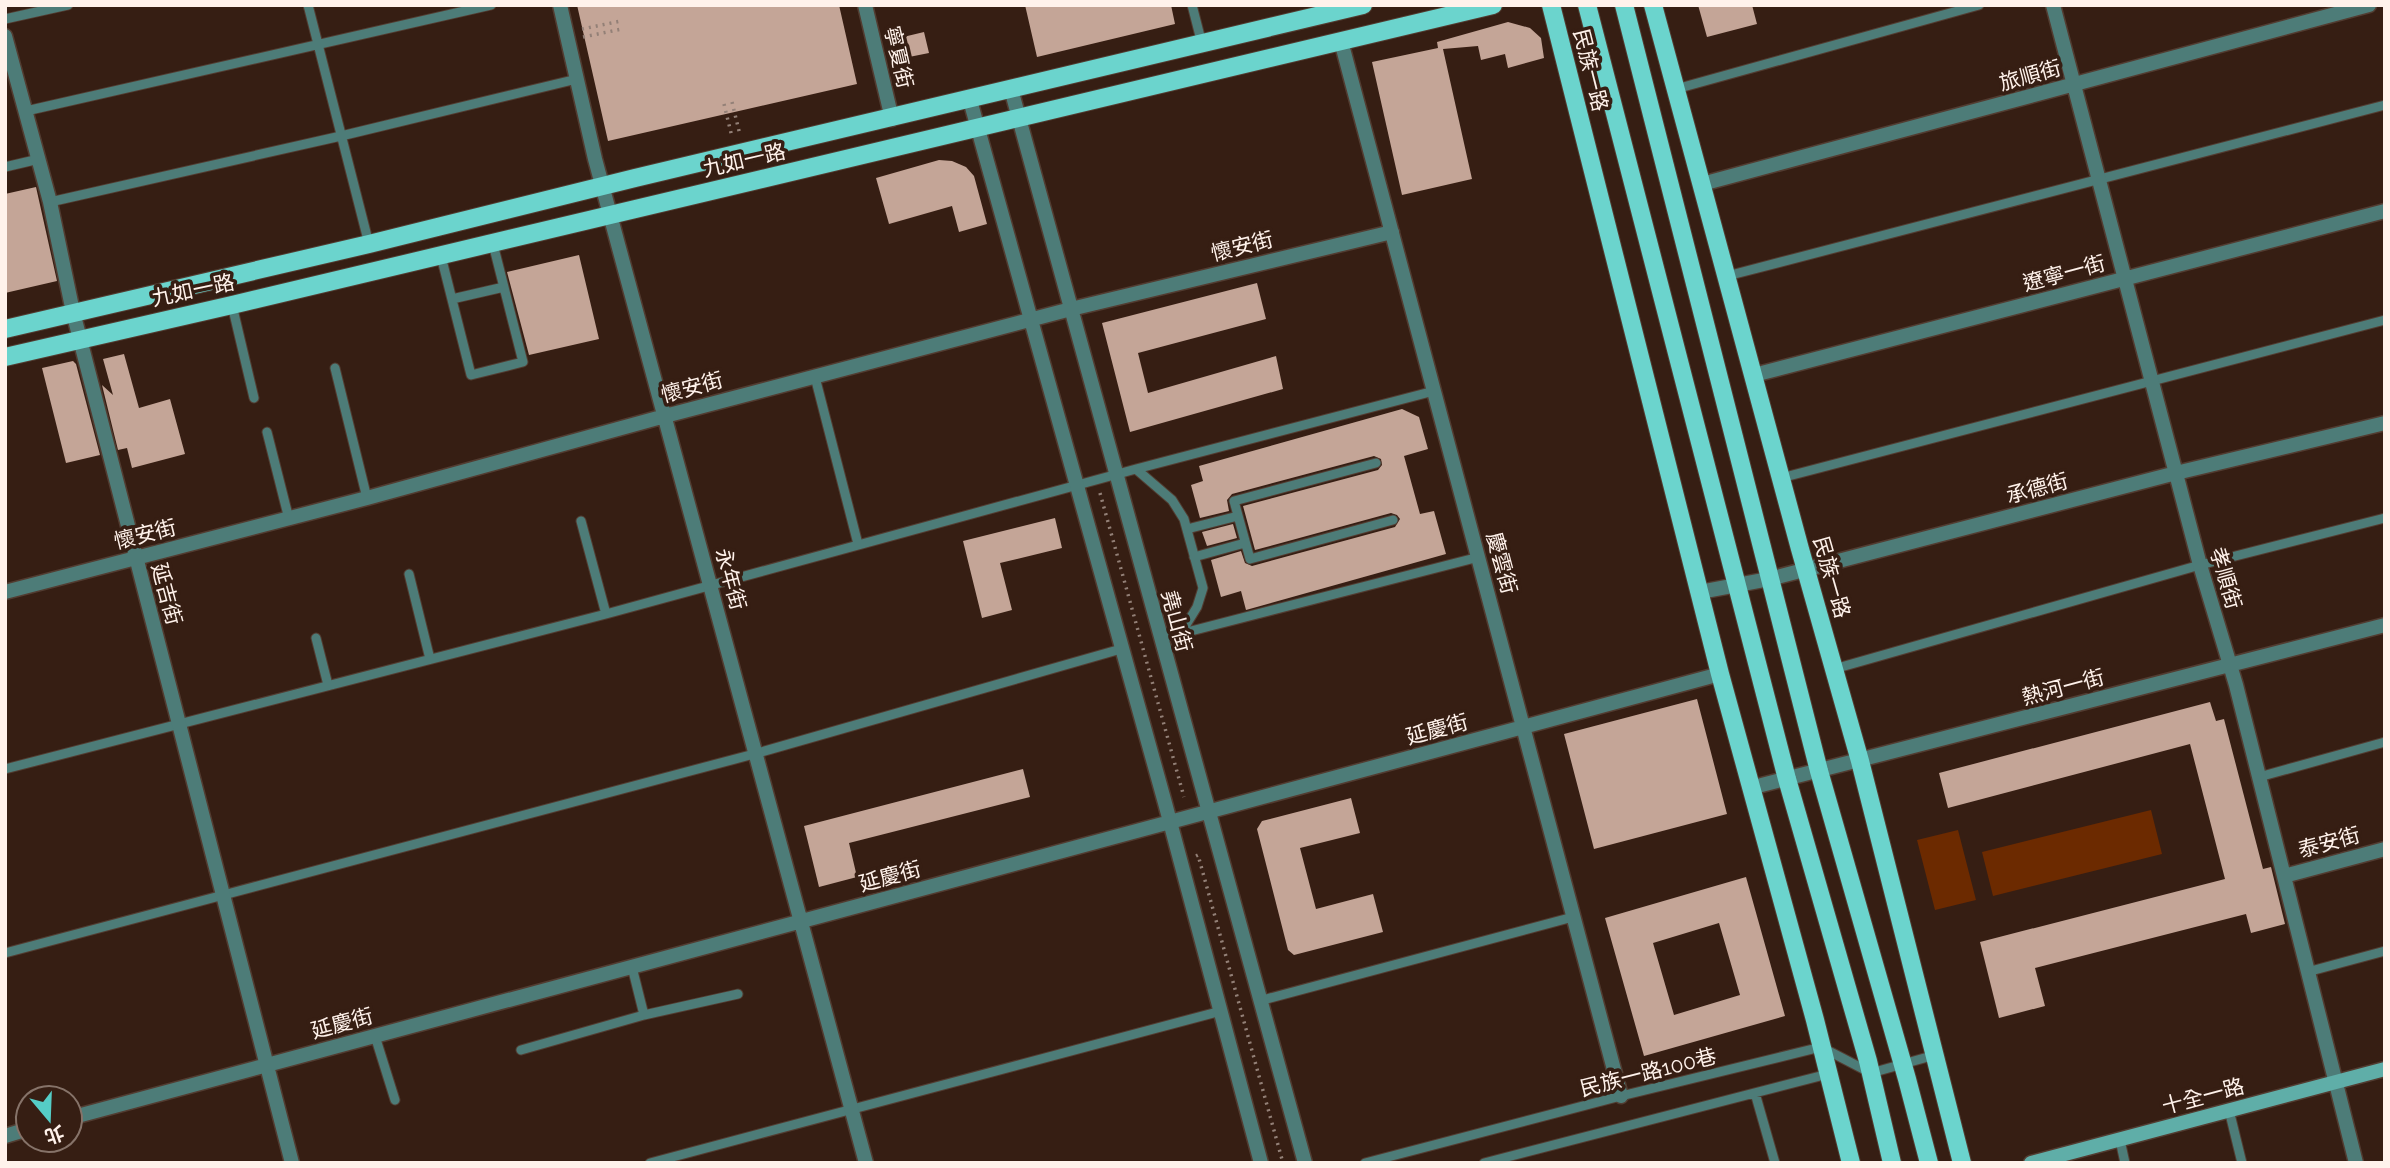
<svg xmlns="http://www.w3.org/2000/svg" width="2390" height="1168" font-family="Raleway,'Noto Sans TC',sans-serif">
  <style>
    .green { fill: #6c2a00 }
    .building { fill: #c4a597; fill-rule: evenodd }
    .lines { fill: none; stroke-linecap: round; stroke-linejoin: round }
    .lane-casing { stroke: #523c31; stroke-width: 11 }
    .street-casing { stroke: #523c31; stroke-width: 17 }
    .secondary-casing { stroke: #523c31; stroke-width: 17 }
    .primary-casing { stroke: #523c31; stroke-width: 20 }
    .path { stroke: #938077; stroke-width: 3.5; stroke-dasharray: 2 5; stroke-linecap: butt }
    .lane { stroke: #4d7c78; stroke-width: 9 }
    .street { stroke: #4d7c78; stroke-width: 14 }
    .secondary { stroke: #5faea8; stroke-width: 14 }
    .primary { stroke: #6bd4cd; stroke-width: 18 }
    .labels { text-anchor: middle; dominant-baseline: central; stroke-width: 7; stroke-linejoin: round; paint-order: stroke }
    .street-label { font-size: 21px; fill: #fff2eb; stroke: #361e13 }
  </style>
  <rect width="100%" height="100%" fill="#361e13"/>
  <!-- green -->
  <path class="green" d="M 2151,810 L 2162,854 L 1993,896 L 1982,852 Z
    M 1958,830 L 1976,900 L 1935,910 L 1917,840 Z"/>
  <!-- building -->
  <path class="building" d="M 577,5 L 839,5 L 857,84 L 608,141 Z
    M 1025,5 L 1171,5 L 1175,24 L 1037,57 Z
    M 1698,5 L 1752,5 L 1757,24 L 1707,37 Z
    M 1508,22 L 1530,28 L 1541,38 L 1544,58 L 1508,68 L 1505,54 L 1481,60 L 1478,46 L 1443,49 L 1472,179 L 1402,195 L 1372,62 L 1438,48 L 1437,42 Z
    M 924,32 L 929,53 L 904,58 L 899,38 Z
    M 939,160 L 952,161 L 966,167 L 974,176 L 987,224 L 959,232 L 952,206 L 889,224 L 876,178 Z
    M 36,187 L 57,281 L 5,293 L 5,194 Z
    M 579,255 L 599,339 L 529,355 L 507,272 Z
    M 1257,283 L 1266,319 L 1138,353 L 1148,393 L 1276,356 L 1283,389 L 1130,432 L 1102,323 Z
    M 124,354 L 139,408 L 170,399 L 185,454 L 132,468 L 127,448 L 118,450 L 102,385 L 113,395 L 103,359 Z
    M 73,361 L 76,364 L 100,455 L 66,463 L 42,368 Z
    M 1402,409 L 1419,417 L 1428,449 L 1404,456 L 1420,514 L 1434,511 L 1446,554 L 1246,610 L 1241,591 L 1221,597 L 1211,560 L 1241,551 L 1245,563 L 1252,566 L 1395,527 L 1400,519 L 1397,515 L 1391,513 L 1255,550 L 1243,506 L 1378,470 L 1382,465 L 1381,459 L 1374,456 L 1232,494 L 1227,500 L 1229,511 L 1200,518 L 1191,485 L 1203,481 L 1199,466 Z
    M 1055,518 L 1062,548 L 1000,563 L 1012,610 L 982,618 L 963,541 Z
    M 1233,524 L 1237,538 L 1207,546 L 1202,532 Z
    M 1697,699 L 1727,814 L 1594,849 L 1564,734 Z
    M 2210,702 L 2216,721 L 2224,719 L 2263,869 L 2271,867 L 2285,924 L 2251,933 L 2246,914 L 2035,968 L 2045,1006 L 1999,1018 L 1980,942 L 2225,879 L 2190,744 L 1948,808 L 1939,773 Z
    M 1023,769 L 1030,797 L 849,843 L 857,877 L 819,887 L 804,826 Z
    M 1351,798 L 1360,833 L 1300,848 L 1316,909 L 1373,894 L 1383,932 L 1294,955 L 1288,950 L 1257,829 L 1262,821 Z
    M 1746,877 L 1785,1016 L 1644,1056 L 1605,918 ZM 1719,923 L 1740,995 L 1674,1015 L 1653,943 Z"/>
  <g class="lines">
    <defs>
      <path id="lane" d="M 308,5 L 369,244
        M 1192,5 L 1202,44
        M 5,19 L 68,5
        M 1676,89 L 1979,5
        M 26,111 L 491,5
        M 5,167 L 39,159
        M 50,202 L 341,136 L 577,79
        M 441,256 L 471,375 L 523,362 L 493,244
        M 1727,276 L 2385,105
        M 452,299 L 504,287
        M 232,305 L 254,398
        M 335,368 L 367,498
        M 815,377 L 858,544
        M 267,432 L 289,519
        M 1376,463 L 1234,501 L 1250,559 L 1393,520
        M 1136,469 L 1172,500 L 1184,519 L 1203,588 L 1197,607 L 1181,633
        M 1781,478 L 2385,320
        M 581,521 L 606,614
        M 1187,529 L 1238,516
        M 1194,557 L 1245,543
        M 409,574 L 430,659
        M 316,638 L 328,685
        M 1160,639 L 1479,557
        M 1834,669 L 2200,565 L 2385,518
        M 5,769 L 606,614 L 1136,469 L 1434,391
        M 2259,777 L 2385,742
        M 5,953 L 754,754 L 1121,649
        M 632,967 L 644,1015
        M 2307,972 L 2385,951
        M 1259,1001 L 1573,917
        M 375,1036 L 395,1100
        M 521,1050 L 644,1015 L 738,994
        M 1755,1093 L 1775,1163
        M 2229,1110 L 2242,1163
        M 2120,1140 L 2125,1163
        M 650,1163 L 1221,1011
        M 1365,1163 L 1621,1096 L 1821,1047 L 1871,1073 L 1935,1055
        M 1484,1163 L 1828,1074"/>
      <path id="street" d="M 560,5 L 595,159 L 866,1163
        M 865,5 L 892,119
        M 2053,5 L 2200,565 L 2236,685 L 2356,1163
        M 5,36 L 50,202 L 73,312 L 292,1163
        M 1341,41 L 1621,1096
        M 1011,89 L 1305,1163
        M 970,100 L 1165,803 L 1261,1163
        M 1702,184 L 2369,5
        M 1754,375 L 2385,211
        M 5,592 L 367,498 L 665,416 L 1071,309 L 1392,232
        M 1700,592 L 1769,579 L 2176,473 L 2385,423
        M 1750,788 L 2385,625
        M 2284,876 L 2385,849
        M 70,1118 L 1720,674
        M 5,1136 L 28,1129"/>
      <path id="secondary" d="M 2031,1163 L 2385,1069"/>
      <path id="primary" d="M 1551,5 L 1720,674 L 1815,1020 L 1851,1163
        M 1587,5 L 1787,779 L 1868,1061 L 1892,1163
        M 1624,5 L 1819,771 L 1907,1079 L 1929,1163
        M 1653,5 L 1800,549 L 1860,761 L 1962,1163
        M 5,329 L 369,244 L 635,178 L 1363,5
        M 5,357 L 232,305 L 1493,5"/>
    </defs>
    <!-- lane casing -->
    <use href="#lane" class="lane-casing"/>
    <!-- street casing -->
    <use href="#street" class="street-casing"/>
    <!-- secondary casing -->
    <use href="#secondary" class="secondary-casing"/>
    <!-- primary casing -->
    <use href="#primary" class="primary-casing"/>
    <!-- path -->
    <path class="path" d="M 582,29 L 621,21
      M 583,37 L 622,29
      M 732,102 L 740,135
      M 724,104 L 732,137
      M 1100,493 L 1184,797
      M 1196,856 L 1198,855 L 1283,1163"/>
    <!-- lane -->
    <use href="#lane" class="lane"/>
    <!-- street -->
    <use href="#street" class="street"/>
    <!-- secondary -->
    <use href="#secondary" class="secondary"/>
    <!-- primary -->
    <use href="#primary" class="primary"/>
  </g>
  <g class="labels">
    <!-- street labels -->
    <g class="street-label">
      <text transform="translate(899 57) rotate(77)">寧夏街</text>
      <text transform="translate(1591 70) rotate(76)">民族一路</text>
      <text transform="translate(2030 75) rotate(-15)">旅順街</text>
      <text transform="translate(744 160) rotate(-13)">九如一路</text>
      <text transform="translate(1242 246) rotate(-14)">懷安街</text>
      <text transform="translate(2064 273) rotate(-15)">遼寧一街</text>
      <text transform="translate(193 290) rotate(-12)">九如一路</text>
      <text transform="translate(692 387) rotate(-15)">懷安街</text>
      <text transform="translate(2037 488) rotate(-15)">承德街</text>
      <text transform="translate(145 534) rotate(-14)">懷安街</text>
      <text transform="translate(1502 563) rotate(75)">慶雲街</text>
      <text transform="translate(1832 577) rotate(74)">民族一路</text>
      <text transform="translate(2226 578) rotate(74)">孝順街</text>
      <text transform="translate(731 579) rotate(75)">永年街</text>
      <text transform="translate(167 594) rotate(75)">延吉街</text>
      <text transform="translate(1177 621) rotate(75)">堯山街</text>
      <text transform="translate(2063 687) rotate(-15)">熱河一街</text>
      <text transform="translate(1437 729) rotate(-15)">延慶街</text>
      <text transform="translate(2329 842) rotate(-15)">泰安街</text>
      <text transform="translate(890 876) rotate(-15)">延慶街</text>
      <text transform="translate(342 1023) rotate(-15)">延慶街</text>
      <text transform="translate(1648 1072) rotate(-14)">民族一路100巷</text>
      <text transform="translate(2203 1096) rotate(-15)">十全一路</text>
    </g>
  </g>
  <!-- border -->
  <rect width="2390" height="1168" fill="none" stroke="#fff2eb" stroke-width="14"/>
  <!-- north arrow -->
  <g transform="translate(49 1119) rotate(161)"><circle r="33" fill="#361e13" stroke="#867369" stroke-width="2"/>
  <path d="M0-5L12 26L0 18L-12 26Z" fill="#55cdc6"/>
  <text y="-10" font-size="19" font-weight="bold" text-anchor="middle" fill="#fff2eb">北</text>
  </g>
</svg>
